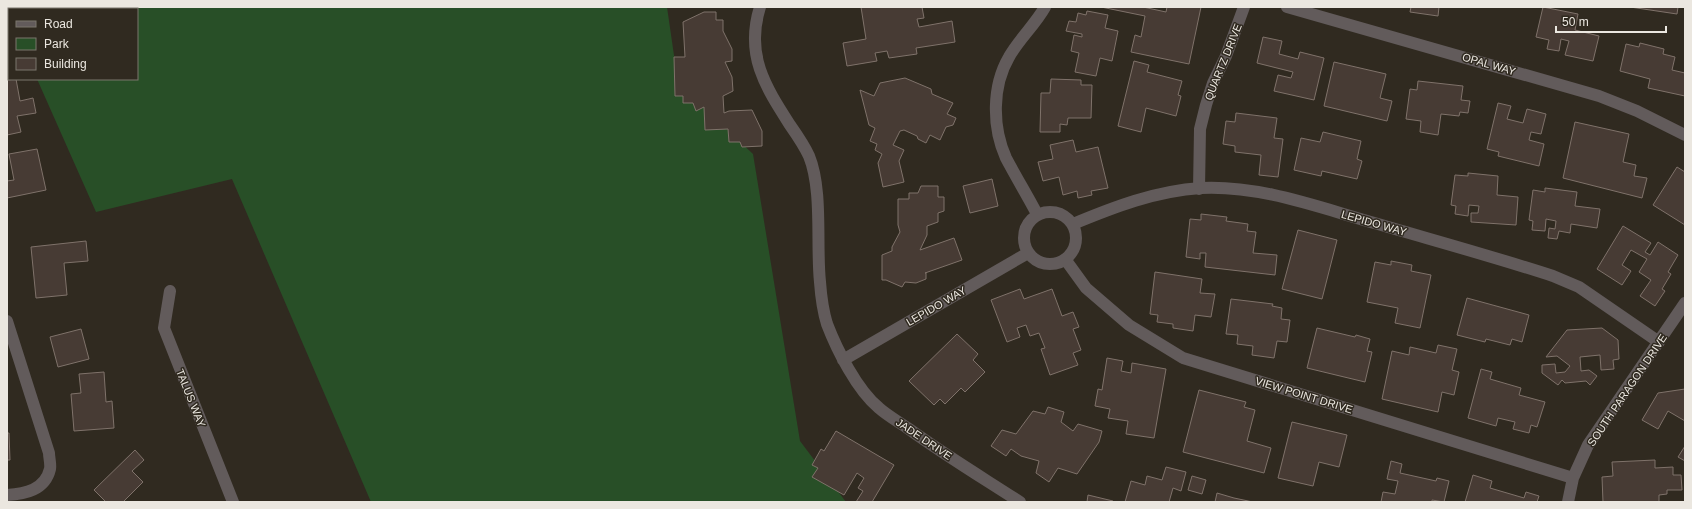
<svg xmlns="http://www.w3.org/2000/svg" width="1692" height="509" font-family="Helvetica,sans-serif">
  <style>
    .green { fill: #284f27 }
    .building { fill: #473b34; stroke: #7f726a }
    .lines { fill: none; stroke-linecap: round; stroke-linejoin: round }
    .minor { stroke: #625b5b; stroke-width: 12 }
    .labels { text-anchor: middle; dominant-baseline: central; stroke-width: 3; stroke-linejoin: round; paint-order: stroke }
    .street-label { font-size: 11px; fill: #ebe7e0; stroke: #302a20 }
  </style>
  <rect width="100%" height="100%" fill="#302a20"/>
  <!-- green -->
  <path class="green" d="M 7,7 L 667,7 L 678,83 L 753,154 L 800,441 L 846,502 L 371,502 L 232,179 L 96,212 L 37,79 L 137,79 L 137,9 L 9,9 L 9,17 Z"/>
  <!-- building -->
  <path class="building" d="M 861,7 L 922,7 L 924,18 L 917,19 L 919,27 L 952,21 L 955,42 L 916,48 L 917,54 L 889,58 L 887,51 L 875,53 L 877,61 L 847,66 L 843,43 L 866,39 Z
    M 1101,7 L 1143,7 L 1166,12 L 1167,7 L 1201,7 L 1189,64 L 1131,52 L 1135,35 L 1141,37 L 1145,16 Z
    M 1411,7 L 1439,7 L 1438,16 L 1410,12 Z
    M 1543,7 L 1578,14 L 1575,30 L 1599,36 L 1593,61 L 1565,55 L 1569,41 L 1561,39 L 1559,51 L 1547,49 L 1549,40 L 1536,37 Z
    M 1630,7 L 1678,7 L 1677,14 Z
    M 1087,11 L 1108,15 L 1105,28 L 1118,31 L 1112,61 L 1100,58 L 1096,76 L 1075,72 L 1079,53 L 1071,51 L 1074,35 L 1082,37 L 1082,34 L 1066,31 L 1069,21 L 1076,22 L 1078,13 L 1086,15 Z
    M 704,12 L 716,12 L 716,20 L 723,20 L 723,31 L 732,49 L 732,61 L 725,62 L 732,77 L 733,91 L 723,96 L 724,113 L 729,111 L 752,110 L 762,131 L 762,146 L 742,147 L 740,142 L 729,142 L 728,129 L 705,130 L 704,107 L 696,111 L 693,103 L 683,103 L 683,96 L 675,96 L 674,57 L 685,57 L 683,22 Z
    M 1263,37 L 1282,41 L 1279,54 L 1298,59 L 1300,52 L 1324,58 L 1314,100 L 1274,91 L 1278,75 L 1291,78 L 1293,72 L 1257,63 Z
    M 1640,43 L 1664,49 L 1663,54 L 1675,57 L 1672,70 L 1685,73 L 1685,96 L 1648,88 L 1650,79 L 1620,71 L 1626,44 L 1639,47 Z
    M 1134,61 L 1149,65 L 1147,72 L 1182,81 L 1178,95 L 1181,96 L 1176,116 L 1146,108 L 1141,132 L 1118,126 Z
    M 1334,62 L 1386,74 L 1380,98 L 1392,101 L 1387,121 L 1324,106 Z
    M 905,78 L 931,89 L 932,94 L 953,103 L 947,114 L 956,118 L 953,125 L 946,127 L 940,140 L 930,135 L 926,143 L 918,139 L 917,136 L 904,130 L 900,131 L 893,145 L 904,150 L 899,161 L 904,182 L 883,187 L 878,163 L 882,154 L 875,150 L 877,144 L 870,141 L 875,128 L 869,125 L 860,90 L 874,96 L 880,83 Z
    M 16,79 L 20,101 L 33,98 L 36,113 L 17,116 L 21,132 L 7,135 L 7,80 Z
    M 1051,79 L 1081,80 L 1081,85 L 1092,85 L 1091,118 L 1068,118 L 1067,125 L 1060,124 L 1060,132 L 1040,132 L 1041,93 L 1050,93 Z
    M 1418,81 L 1463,86 L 1461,100 L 1470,101 L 1468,113 L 1460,112 L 1459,116 L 1441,114 L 1438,135 L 1420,132 L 1421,121 L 1406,119 L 1410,89 L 1417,90 Z
    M 1498,103 L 1511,106 L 1507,119 L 1523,123 L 1527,109 L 1546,114 L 1541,134 L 1531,132 L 1529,140 L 1544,144 L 1539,166 L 1498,156 L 1499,152 L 1487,149 Z
    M 1236,113 L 1277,118 L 1274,138 L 1283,139 L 1278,177 L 1259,175 L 1261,155 L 1235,152 L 1235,146 L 1223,144 L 1226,121 L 1235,122 Z
    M 1575,122 L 1629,134 L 1623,162 L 1636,165 L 1634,176 L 1647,178 L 1642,198 L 1563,178 Z
    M 1323,132 L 1361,141 L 1357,159 L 1362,161 L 1357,179 L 1322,171 L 1321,176 L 1294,170 L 1301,138 L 1320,142 Z
    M 1073,140 L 1076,152 L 1098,147 L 1108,188 L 1091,191 L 1092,195 L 1078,198 L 1077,191 L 1063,195 L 1059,177 L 1043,181 L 1038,162 L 1053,159 L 1050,145 Z
    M 37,149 L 46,190 L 7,198 L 7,181 L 14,180 L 9,154 Z
    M 1677,167 L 1685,172 L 1685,225 L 1653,205 Z
    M 1468,173 L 1498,176 L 1497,195 L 1518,197 L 1516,225 L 1471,222 L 1471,213 L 1478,213 L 1479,206 L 1469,205 L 1468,216 L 1455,214 L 1456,206 L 1451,205 L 1455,175 L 1468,176 Z
    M 992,179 L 998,206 L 970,213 L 963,186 Z
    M 921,186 L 938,186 L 938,197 L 944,197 L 944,211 L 938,213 L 938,222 L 927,226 L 927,235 L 920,250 L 954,238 L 962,260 L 925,273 L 926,273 L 926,279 L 916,283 L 905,282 L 902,287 L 886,280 L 882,280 L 882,255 L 892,251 L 892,247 L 900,232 L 898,225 L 898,199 L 909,199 L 909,193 L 918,193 Z
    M 1545,188 L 1577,192 L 1575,206 L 1600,209 L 1597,228 L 1571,224 L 1570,233 L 1559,231 L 1557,239 L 1548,238 L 1549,228 L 1555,229 L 1556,221 L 1546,219 L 1545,231 L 1532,230 L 1533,221 L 1529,220 L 1533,190 L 1545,192 Z
    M 1201,214 L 1227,217 L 1226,221 L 1248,224 L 1247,231 L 1256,232 L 1253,253 L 1277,255 L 1275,275 L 1205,267 L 1206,253 L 1200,253 L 1200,259 L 1186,257 L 1190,219 L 1201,220 Z
    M 1623,226 L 1651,243 L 1645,252 L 1650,255 L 1658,242 L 1678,255 L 1668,272 L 1671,274 L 1662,289 L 1665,291 L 1655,306 L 1640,296 L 1651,280 L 1639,272 L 1647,259 L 1631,250 L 1622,265 L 1631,271 L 1622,285 L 1597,269 Z
    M 1298,230 L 1337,240 L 1322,299 L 1282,289 Z
    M 86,241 L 88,261 L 64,263 L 67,295 L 36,298 L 31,247 Z
    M 1391,261 L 1412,265 L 1411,271 L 1431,275 L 1420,328 L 1395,323 L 1398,308 L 1367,302 L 1375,262 L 1391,265 Z
    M 1155,272 L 1202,279 L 1200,293 L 1215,294 L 1211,317 L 1195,315 L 1193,331 L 1173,328 L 1173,324 L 1157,322 L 1158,315 L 1150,314 Z
    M 1020,289 L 1024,299 L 1052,289 L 1062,316 L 1073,312 L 1079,327 L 1073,329 L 1081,350 L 1073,353 L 1078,365 L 1050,375 L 1041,349 L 1045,348 L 1039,333 L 1030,336 L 1026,325 L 1017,328 L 1020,337 L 1007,342 L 991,300 Z
    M 1467,298 L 1529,315 L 1522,342 L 1512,339 L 1510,345 L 1486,339 L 1485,342 L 1457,335 Z
    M 1231,299 L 1273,304 L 1272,306 L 1282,308 L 1281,319 L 1290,320 L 1287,342 L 1277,341 L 1274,358 L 1252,355 L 1253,346 L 1237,344 L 1238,335 L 1226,334 Z
    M 1317,328 L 1355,337 L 1356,335 L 1370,339 L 1367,351 L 1372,352 L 1365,382 L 1307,368 Z
    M 1602,328 L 1618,340 L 1619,359 L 1613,360 L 1614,369 L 1601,370 L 1600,355 L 1580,357 L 1581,371 L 1589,370 L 1597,376 L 1590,385 L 1586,381 L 1565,383 L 1562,380 L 1558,385 L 1542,373 L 1542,365 L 1555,364 L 1556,373 L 1565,372 L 1570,366 L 1557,356 L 1546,357 L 1567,330 Z
    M 81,329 L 89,359 L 58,367 L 50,337 Z
    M 957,334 L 978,354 L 973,360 L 985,372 L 965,392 L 961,388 L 945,404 L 940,399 L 934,405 L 909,381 Z
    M 1438,345 L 1457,349 L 1452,370 L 1459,372 L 1454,395 L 1442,392 L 1438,412 L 1382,399 L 1392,351 L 1409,355 L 1410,347 L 1436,353 Z
    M 1107,358 L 1123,361 L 1121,371 L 1131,373 L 1132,363 L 1166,369 L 1154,438 L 1126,434 L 1128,421 L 1108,418 L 1110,409 L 1095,406 L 1098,389 L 1102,390 Z
    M 1481,369 L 1492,372 L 1490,379 L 1521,388 L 1519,395 L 1545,402 L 1537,427 L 1531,425 L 1529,433 L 1513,429 L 1515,422 L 1498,418 L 1496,426 L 1468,418 Z
    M 104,372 L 106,402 L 112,401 L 114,428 L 74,431 L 71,394 L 81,393 L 79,374 Z
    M 1685,389 L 1685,421 L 1668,411 L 1658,429 L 1642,420 L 1658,393 Z
    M 1199,390 L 1246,402 L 1244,407 L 1255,410 L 1247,441 L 1271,448 L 1264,473 L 1183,452 Z
    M 1048,407 L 1064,412 L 1061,422 L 1073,431 L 1078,424 L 1102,431 L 1099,442 L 1077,474 L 1058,468 L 1049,482 L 1036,473 L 1039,461 L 1021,456 L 1011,449 L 1006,456 L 991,446 L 1002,430 L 1016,434 L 1033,411 L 1045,414 Z
    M 1292,422 L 1347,435 L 1339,467 L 1319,462 L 1313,486 L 1278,478 Z
    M 836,431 L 894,465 L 872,502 L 856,502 L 863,491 L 858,488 L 864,478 L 857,473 L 844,495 L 812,477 L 818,468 L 812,465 L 821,449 L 824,451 Z
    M 7,433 L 9,433 L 10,460 L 7,460 Z
    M 1685,446 L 1685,461 L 1678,457 Z
    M 135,450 L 144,460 L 132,471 L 143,482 L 123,502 L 106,502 L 94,490 Z
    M 1655,460 L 1655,468 L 1673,467 L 1673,475 L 1681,475 L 1682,490 L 1667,490 L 1667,494 L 1659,495 L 1659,502 L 1603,502 L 1602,477 L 1613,476 L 1612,462 Z
    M 1391,461 L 1402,464 L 1400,473 L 1436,481 L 1437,478 L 1449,481 L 1444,502 L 1432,500 L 1432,502 L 1381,502 L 1383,492 L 1395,494 L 1398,481 L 1387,479 Z
    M 1166,467 L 1186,472 L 1181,491 L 1173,488 L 1169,502 L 1125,502 L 1131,481 L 1145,485 L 1147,476 L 1162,480 Z
    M 1473,475 L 1492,481 L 1490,488 L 1524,498 L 1526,492 L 1539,496 L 1537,502 L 1465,502 Z
    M 1192,476 L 1206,480 L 1202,494 L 1188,490 Z
    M 1217,493 L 1234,498 L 1253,502 L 1215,502 Z
    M 1088,495 L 1113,501 L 1113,502 L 1087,502 Z"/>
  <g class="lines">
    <!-- minor -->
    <path class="minor" d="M 760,7 C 745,55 765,86 790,125 C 797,135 804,145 809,156 C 823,190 816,245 820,282 C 821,296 823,311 827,324 C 837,350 857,390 879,408 C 888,416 899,422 909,429 C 945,455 983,478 1020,502
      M 1287,7 L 1599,96 L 1637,111 L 1685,135
      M 1199,189 L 1200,129 L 1206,105 L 1213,83 L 1226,56 L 1244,7
      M1024 238a26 26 0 1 1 52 0a26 26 0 1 1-52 0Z
      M 1037,214 C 1027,195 1016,177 1006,158 C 992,127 992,86 1009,57 C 1019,39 1035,25 1045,7
      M 1073,224 C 1114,207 1155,191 1201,188 C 1261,185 1320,208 1378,224 C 1436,241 1495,257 1553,276 L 1579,287 L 1659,342
      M 1065,259 L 1086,288 L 1129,325 L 1183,358 L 1573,478
      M 170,291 L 164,328 L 233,502
      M 7,321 L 49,453 C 49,458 51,464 50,469 C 45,490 25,494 7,495
      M 843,360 L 1028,253
      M 1568,502 L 1573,478 L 1588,445 L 1685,303"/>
  </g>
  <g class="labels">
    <!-- street labels -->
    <g class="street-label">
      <text transform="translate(1223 62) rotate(-68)">QUARTZ DRIVE</text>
      <text transform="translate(1489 64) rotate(16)">OPAL WAY</text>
      <text transform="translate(1374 223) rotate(16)">LEPIDO WAY</text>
      <text transform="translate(936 306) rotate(-30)">LEPIDO WAY</text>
      <text transform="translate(1627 390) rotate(-56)">SOUTH PARAGON DRIVE</text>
      <text transform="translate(1304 395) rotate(17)">VIEW POINT DRIVE</text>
      <text transform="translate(191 398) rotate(68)">TALUS WAY</text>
      <text transform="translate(924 439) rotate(34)">JADE DRIVE</text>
    </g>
  </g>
  <!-- border -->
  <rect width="1692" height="509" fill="none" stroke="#ebe7e0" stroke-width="16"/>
  <!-- legend -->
  <rect x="8" y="8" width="130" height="72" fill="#302a20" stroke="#7b766d"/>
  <rect x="16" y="21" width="20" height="6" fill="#625b5b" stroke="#7b766d"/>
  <text x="44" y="28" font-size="12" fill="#ebe7e0">Road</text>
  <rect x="16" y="38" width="20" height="12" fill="#284f27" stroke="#7b766d"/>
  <text x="44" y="48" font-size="12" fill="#ebe7e0">Park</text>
  <rect x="16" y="58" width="20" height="12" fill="#473b34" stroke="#7b766d"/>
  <text x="44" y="68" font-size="12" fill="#ebe7e0">Building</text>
  <!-- scale -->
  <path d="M1556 26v6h110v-6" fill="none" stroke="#ebe7e0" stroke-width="2"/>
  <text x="1562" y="26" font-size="12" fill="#ebe7e0" stroke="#302a20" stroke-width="3" paint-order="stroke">50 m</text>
</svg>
